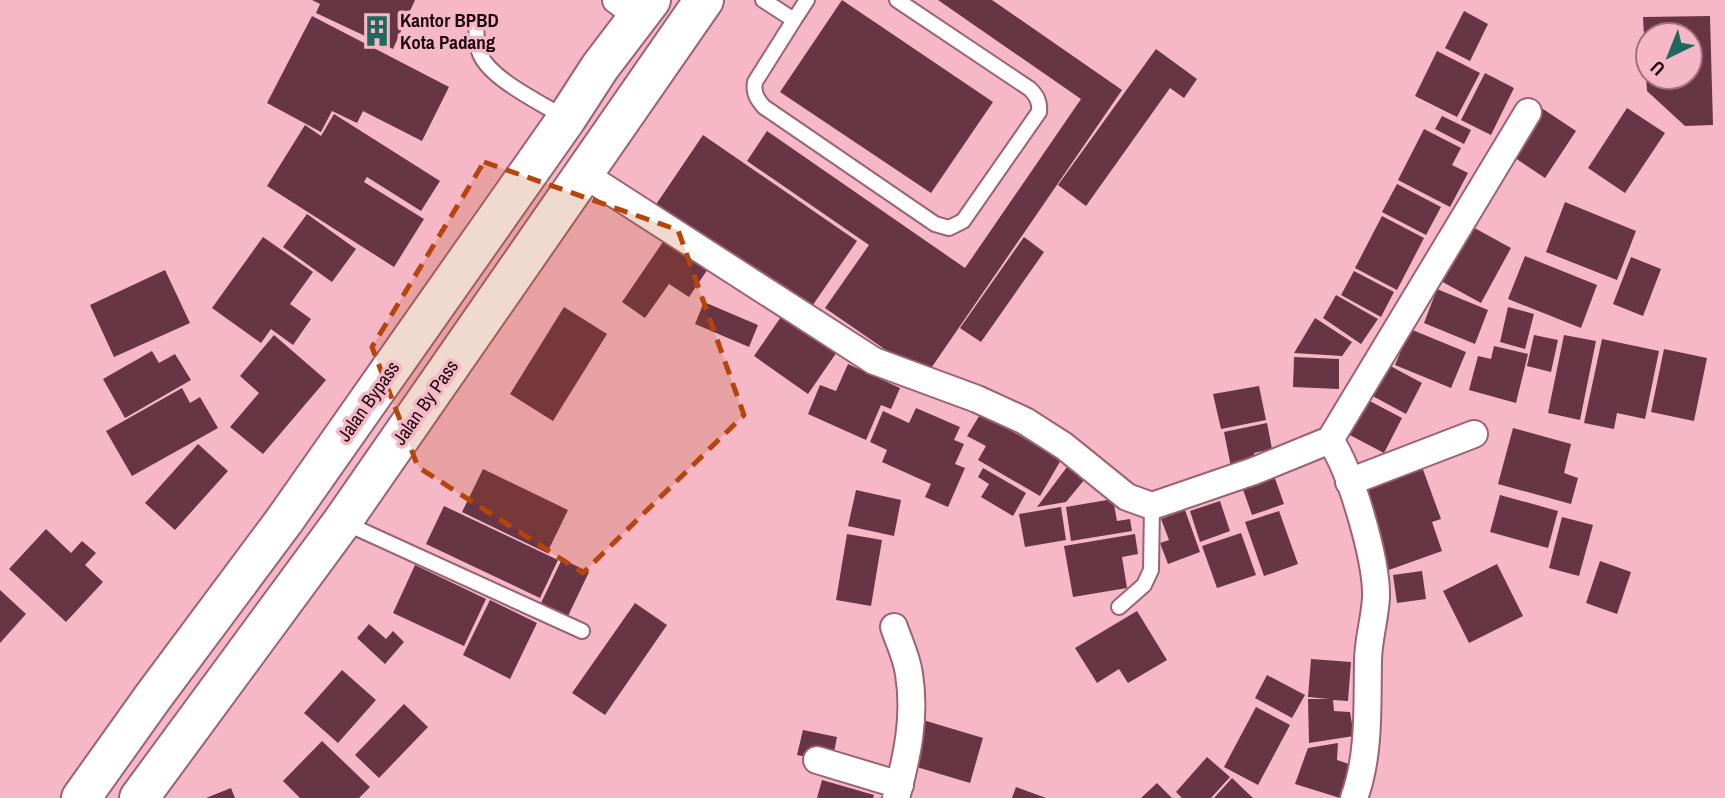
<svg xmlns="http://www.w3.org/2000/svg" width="1725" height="798" font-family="'Archivo Narrow',sans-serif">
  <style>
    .building { fill: #683544 }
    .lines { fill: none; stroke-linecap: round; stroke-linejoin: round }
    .lane-casing { stroke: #9b6372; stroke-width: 18 }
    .street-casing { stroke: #9b6372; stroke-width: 30 }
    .highway-casing { stroke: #9b6372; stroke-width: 42 }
    .lane { stroke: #fff; stroke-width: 14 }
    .street { stroke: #fff; stroke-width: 26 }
    .highway { stroke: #fff; stroke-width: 38 }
    .marked { fill: #b6450d; fill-opacity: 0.2; stroke: #b6450d; stroke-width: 5; stroke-dasharray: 14 9; stroke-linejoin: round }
    .labels { text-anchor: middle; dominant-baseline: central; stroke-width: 7; stroke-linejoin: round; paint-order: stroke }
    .poi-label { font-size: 19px; font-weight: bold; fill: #1e090f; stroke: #f6b8c7; text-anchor: start }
    .street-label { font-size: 19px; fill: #1e090f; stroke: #f6b8c7 }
  </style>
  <rect width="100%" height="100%" fill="#f6b8c7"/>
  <!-- building -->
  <path class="building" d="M 312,0 L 415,0 L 393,49 L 316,13 L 320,4 Z
    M 842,0 L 993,102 L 931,193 L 780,92 Z
    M 938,0 L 992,0 L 1122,90 L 925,377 L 825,308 L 869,245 L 747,161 L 767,131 L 965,268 L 1081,99 Z
    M 1464,11 L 1488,24 L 1470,61 L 1445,48 Z
    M 312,16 L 449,87 L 422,141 L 363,111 L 357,123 L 332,111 L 321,132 L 267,103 Z
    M 1710,16 L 1713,125 L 1685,126 L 1647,91 L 1646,77 L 1690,77 L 1690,35 L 1648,35 L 1648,75 L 1646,75 L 1643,17 Z
    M 1156,49 L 1197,79 L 1184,98 L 1170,88 L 1086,206 L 1058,185 Z
    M 1437,51 L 1480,73 L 1457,117 L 1415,96 Z
    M 1485,73 L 1514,88 L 1491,135 L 1461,120 Z
    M 1540,107 L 1576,131 L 1545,178 L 1509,154 Z
    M 1627,108 L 1665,133 L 1625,193 L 1588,168 Z
    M 334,114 L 440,181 L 421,211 L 367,177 L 364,182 L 424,219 L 394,267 L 267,186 L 305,125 L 321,136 Z
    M 1442,116 L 1471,130 L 1464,144 L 1435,129 Z
    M 1424,129 L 1461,148 L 1452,165 L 1468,173 L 1450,207 L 1398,180 Z
    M 703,135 L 857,241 L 808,312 L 655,206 Z
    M 1397,184 L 1441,207 L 1426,235 L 1382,212 Z
    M 1565,202 L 1636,231 L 1617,280 L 1546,252 Z
    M 307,214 L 356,249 L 332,282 L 283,247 Z
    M 1382,216 L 1424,238 L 1397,290 L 1355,268 Z
    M 1469,225 L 1511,248 L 1481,303 L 1439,280 Z
    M 669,233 L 712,263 L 689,297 L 669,284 L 645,318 L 622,302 Z
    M 263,237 L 313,272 L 290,304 L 311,319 L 293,345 L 271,329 L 261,343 L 212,308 Z
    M 1024,237 L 1044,252 L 981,342 L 960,328 Z
    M 1525,256 L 1597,285 L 1581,328 L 1508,299 Z
    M 1631,257 L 1661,269 L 1643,316 L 1613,304 Z
    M 165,270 L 190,323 L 114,357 L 90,305 Z
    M 1354,271 L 1394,292 L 1381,317 L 1341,295 Z
    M 1437,289 L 1488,310 L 1475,344 L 1424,323 Z
    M 1336,295 L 1378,319 L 1361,344 L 1323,318 Z
    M 704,302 L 758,325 L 749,347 L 695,324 Z
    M 564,307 L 607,334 L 553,421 L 510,394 Z
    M 1508,307 L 1534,314 L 1525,349 L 1500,342 Z
    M 785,311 L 839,349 L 808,394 L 754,356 Z
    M 1315,318 L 1352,342 L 1342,356 L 1294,353 Z
    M 1410,329 L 1466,352 L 1451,388 L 1395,365 Z
    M 274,335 L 326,380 L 263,454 L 230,427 L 259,393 L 240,376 Z
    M 1534,335 L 1558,340 L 1551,372 L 1527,366 Z
    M 1564,335 L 1596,341 L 1580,420 L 1548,413 Z
    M 1602,339 L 1659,351 L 1645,419 L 1617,413 L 1614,429 L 1584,423 Z
    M 1494,346 L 1528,354 L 1516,403 L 1469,390 L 1478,356 L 1491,359 Z
    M 1664,349 L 1707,358 L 1694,421 L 1651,412 Z
    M 152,351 L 159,363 L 175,354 L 191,380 L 125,418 L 103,379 Z
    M 1294,357 L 1339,359 L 1339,389 L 1293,387 Z
    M 1383,362 L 1422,383 L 1406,414 L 1367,393 Z
    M 848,364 L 900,388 L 891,409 L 881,405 L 866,440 L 808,414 L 820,385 L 836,391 Z
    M 1259,386 L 1266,420 L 1221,429 L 1213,394 Z
    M 182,388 L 190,403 L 200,397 L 218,428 L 132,476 L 106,431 Z
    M 1364,398 L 1402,418 L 1384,453 L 1346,433 Z
    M 916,408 L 960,427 L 954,440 L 964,444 L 955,464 L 965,468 L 948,507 L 925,497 L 931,484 L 882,462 L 887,450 L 870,442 L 883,411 L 909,423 Z
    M 981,413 L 1061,460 L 1040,496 L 978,460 L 986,446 L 967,436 Z
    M 1267,423 L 1272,449 L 1254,453 L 1256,462 L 1231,467 L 1224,432 Z
    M 1513,428 L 1571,444 L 1564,473 L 1578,478 L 1571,504 L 1498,484 Z
    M 198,444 L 228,471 L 175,530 L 145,503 Z
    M 1421,464 L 1441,519 L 1432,522 L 1442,551 L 1386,571 L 1356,487 Z
    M 1067,467 L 1085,479 L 1066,502 L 1037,507 Z
    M 983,468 L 1026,493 L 1013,516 L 981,497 L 989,484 L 978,477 Z
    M 483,469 L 568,510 L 547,553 L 462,512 Z
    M 1272,470 L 1284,504 L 1252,515 L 1240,481 Z
    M 856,490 L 901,500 L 894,536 L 848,526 Z
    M 1500,495 L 1558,511 L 1548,548 L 1490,532 Z
    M 1113,499 L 1117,521 L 1130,519 L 1132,531 L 1071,541 L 1066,507 Z
    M 1220,501 L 1230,531 L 1200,542 L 1190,511 Z
    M 444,506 L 558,560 L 540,598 L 426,544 Z
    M 1061,507 L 1066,540 L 1025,547 L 1019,514 Z
    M 1185,510 L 1200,552 L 1168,564 L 1160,543 L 1169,540 L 1161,519 Z
    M 1279,511 L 1298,564 L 1264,576 L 1245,522 Z
    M 1562,517 L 1593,525 L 1579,576 L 1549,568 Z
    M 46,529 L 71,553 L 82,541 L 96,553 L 85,565 L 103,582 L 66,622 L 9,569 Z
    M 1241,533 L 1256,575 L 1217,588 L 1202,546 Z
    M 847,534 L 882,540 L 871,606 L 836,600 Z
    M 1135,534 L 1138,554 L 1122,557 L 1127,588 L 1073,597 L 1064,546 Z
    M 562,559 L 589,572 L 568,616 L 541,603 Z
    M 1600,561 L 1631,572 L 1617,614 L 1586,603 Z
    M 1497,564 L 1523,616 L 1469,643 L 1443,591 Z
    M 415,565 L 486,599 L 464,646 L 393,613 Z
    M 1422,571 L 1426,599 L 1397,603 L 1393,575 Z
    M 0,590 L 26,614 L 0,643 Z
    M 490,600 L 537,623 L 510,679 L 463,655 Z
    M 635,603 L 667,625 L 605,715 L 572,693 Z
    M 1137,611 L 1167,660 L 1128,683 L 1119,669 L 1097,683 L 1075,648 Z
    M 369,624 L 386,639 L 393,631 L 404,642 L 385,664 L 357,638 Z
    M 1311,659 L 1351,662 L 1348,701 L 1333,700 L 1334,711 L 1350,712 L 1354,736 L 1309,743 L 1308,699 L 1329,699 L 1308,697 Z
    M 342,670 L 376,700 L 338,743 L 304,713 Z
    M 1267,675 L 1305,695 L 1292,718 L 1255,698 Z
    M 404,704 L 428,727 L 379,778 L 355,755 Z
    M 1256,707 L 1290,725 L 1258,785 L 1224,767 Z
    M 923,720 L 983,738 L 970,783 L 910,765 Z
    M 803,730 L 837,737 L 832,762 L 797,755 Z
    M 322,741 L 370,787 L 359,798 L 300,798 L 283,781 Z
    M 1338,743 L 1337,760 L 1352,765 L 1340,798 L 1295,784 L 1308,748 Z
    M 1207,757 L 1230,777 L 1211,798 L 1182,798 L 1176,792 Z
    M 1232,778 L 1253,798 L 1214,798 Z
    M 822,780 L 874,795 L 873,798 L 817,798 Z
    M 1157,783 L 1172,798 L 1141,798 Z
    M 1016,787 L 1046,798 L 1012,798 Z
    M 231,788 L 235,798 L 206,798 Z"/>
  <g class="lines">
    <defs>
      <path id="lane" d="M 763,0 L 794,20 L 807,0
        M 794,20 L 755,82 C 753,93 757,99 764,107 L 935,224 L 949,228 L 963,221 L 1039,112 C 1040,102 1037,96 1030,89 L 897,0
        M 476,26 C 477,35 476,45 480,54 C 491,80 542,103 565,118
        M 343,522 L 582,631
        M 1119,607 L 1144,585 L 1151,570 L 1152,506"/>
      <path id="street" d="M 616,0 L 639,17
        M 582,173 L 874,361 L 977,399 L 1025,421 L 1064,446 L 1127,497 L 1152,506 L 1254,471 L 1330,440 L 1528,112
        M 1330,440 C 1351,470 1377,561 1376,597 C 1375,619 1368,640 1368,661 C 1367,706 1370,755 1354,798
        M 1349,482 L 1474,434
        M 894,627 C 899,642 907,658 909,674 C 916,717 907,757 896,798
        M 817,760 L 900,785"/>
      <path id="highway" d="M 81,798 L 153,697 L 284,521 L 567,118 L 600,67 L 651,0
        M 139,798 L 342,522 L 704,0"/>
    </defs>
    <!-- lane casing -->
    <use href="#lane" class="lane-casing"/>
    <!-- street casing -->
    <use href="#street" class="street-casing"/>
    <!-- highway casing -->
    <use href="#highway" class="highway-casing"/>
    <!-- lane -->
    <use href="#lane" class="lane"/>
    <!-- street -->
    <use href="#street" class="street"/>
    <!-- highway -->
    <use href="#highway" class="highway"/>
  </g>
  <!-- marked area -->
  <path class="marked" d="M 484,162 L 678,230 L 744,415 L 583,573 L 418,467 L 372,347 Z"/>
  <!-- icons -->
  <defs>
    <symbol id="building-bare" viewBox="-9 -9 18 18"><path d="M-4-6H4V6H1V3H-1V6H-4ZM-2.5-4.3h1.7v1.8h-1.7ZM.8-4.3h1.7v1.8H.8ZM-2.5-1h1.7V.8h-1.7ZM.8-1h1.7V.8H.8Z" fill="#1f685e" stroke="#f6b8c7" stroke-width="2.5" paint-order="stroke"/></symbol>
  </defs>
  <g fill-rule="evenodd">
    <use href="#building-bare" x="355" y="9" width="44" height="44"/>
  </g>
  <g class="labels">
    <!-- poi labels -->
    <g class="poi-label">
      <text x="400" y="20">Kantor BPBD<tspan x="400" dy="22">Kota Padang</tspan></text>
    </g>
    <!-- street labels -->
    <g class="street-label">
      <text transform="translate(368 401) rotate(-55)">Jalan Bypass</text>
      <text transform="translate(425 402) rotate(-55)">Jalan By Pass</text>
    </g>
  </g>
  <!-- north arrow -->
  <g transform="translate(1669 56) rotate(223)"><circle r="33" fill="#f6b8c7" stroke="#a0727d" stroke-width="2"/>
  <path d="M0-5L12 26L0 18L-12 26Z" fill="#1f685e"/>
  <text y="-10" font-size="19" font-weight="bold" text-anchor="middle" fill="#1e090f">U</text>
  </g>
</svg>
